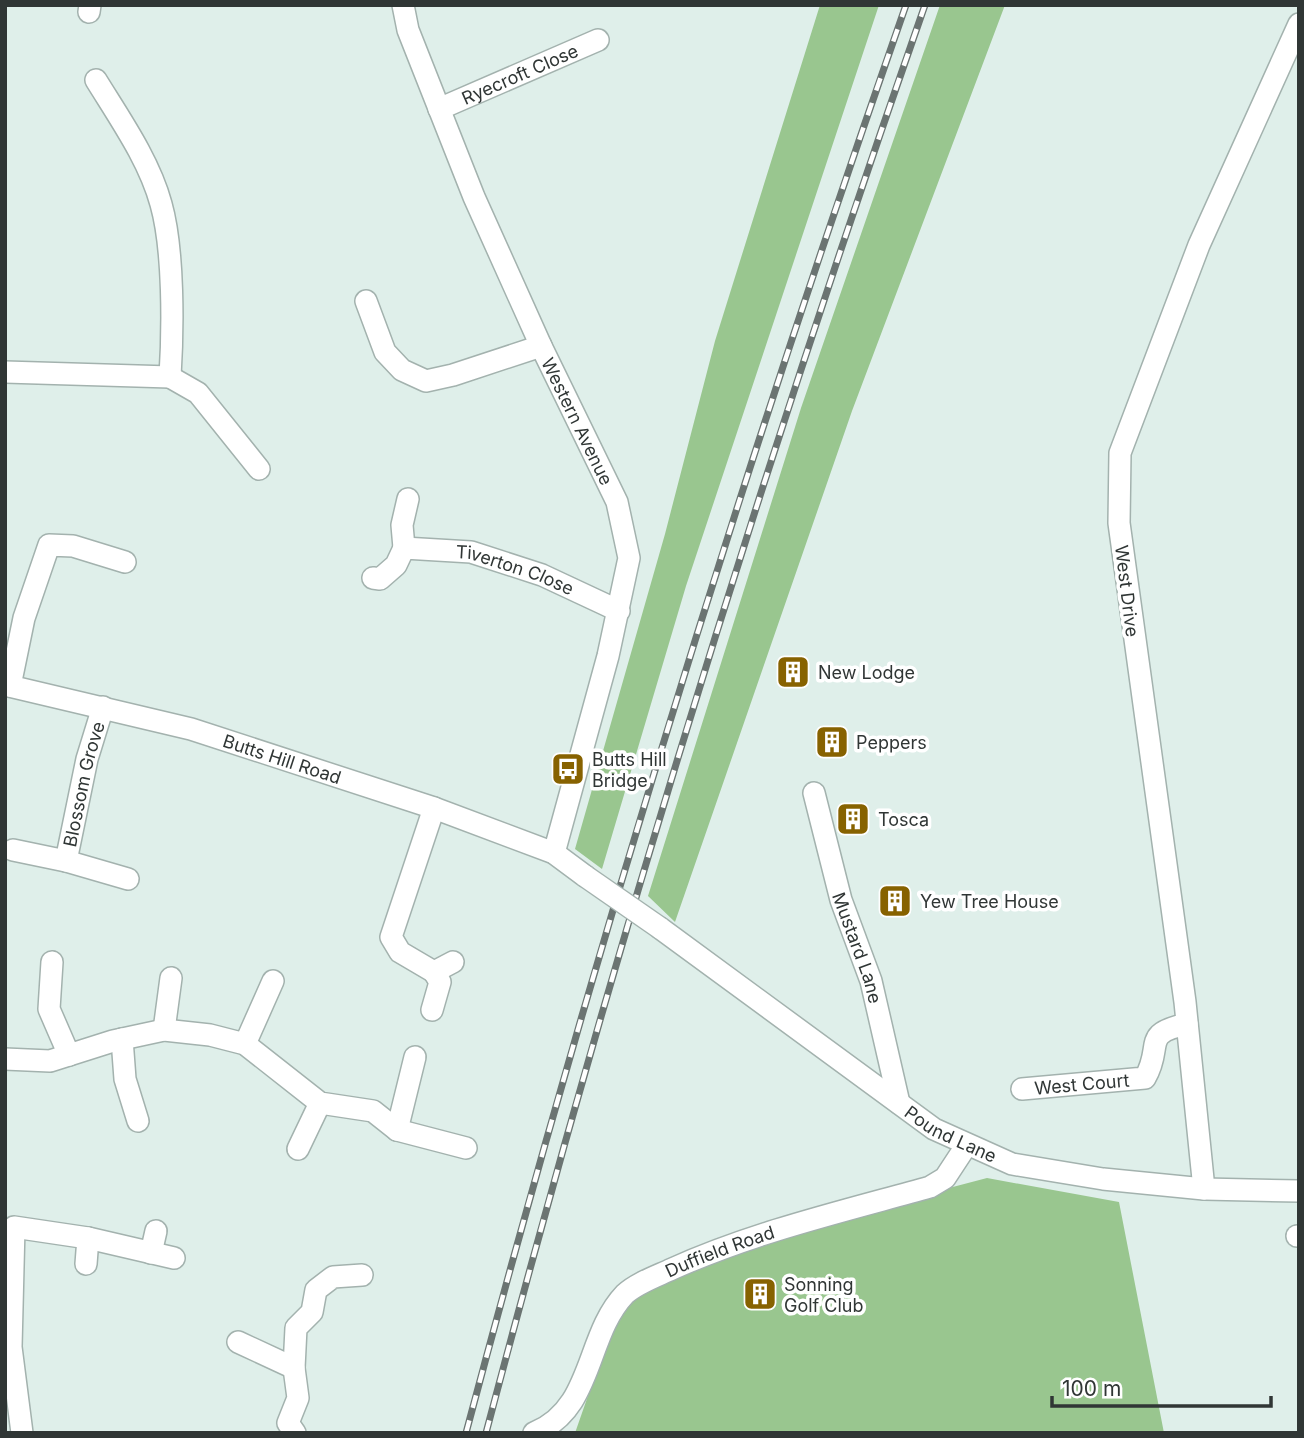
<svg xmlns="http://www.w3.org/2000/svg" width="1304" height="1438" font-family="Inter,sans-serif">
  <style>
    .green { fill: #99c68f }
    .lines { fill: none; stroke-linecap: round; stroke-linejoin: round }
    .minor-casing { stroke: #a3b2ae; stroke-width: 24 }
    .minor { stroke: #fff; stroke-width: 21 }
    .rail-casing { stroke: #6b7472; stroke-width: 7 }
    .rail { stroke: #fff; stroke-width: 4.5; stroke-dasharray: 13; stroke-linecap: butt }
    .minor-bridge-casing { stroke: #a3b2ae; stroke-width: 24; stroke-linecap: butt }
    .minor-bridge { stroke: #fff; stroke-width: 21 }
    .labels { text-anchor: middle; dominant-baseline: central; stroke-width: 7; stroke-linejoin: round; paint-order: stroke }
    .street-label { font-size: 18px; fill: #303635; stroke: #fff }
    .poi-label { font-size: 18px; fill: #303635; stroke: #fff; text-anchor: start }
  </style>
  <rect width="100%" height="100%" fill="#dfefea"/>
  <!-- green -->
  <path class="green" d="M 820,5 L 879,5 L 686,586 L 602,869 L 575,849 L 665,534 L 715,341 Z
    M 940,5 L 1005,5 L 852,411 L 675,922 L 648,896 L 801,408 Z
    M 987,1178 L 1119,1202 L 1164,1433 L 575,1433 L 612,1327 L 636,1291 L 831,1219 Z"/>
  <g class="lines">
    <defs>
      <g id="minor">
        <path id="s1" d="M 403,5 L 408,30 L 474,197 L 541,346 L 617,502 L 629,558 L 608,656 L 554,853"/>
        <path d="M 89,12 L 90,5"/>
        <path id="s2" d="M 439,109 L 598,40"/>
        <path d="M 366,301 L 385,352 L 402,370 L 426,381 L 453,375 L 541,346"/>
        <path d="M 5,372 L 170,377 C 173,330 174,250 161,204 C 149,160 120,119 96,80"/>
        <path d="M 170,377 L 198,393 L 259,469"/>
        <path d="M 404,548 L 402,525 L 408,499"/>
        <path id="s3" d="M 373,578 L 380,579 L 396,565 L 404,548 L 471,552 L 542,575 L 619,611"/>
        <path id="s4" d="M 5,685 L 191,729 L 434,808 L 554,853 L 585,876"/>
        <path d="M 10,686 L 24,618 L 49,545 L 73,546 L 125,562"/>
        <path id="s5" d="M 814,793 L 841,900 L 871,981 L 899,1103"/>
        <path d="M 434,808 L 391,937 L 400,952 L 434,972 L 453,962"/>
        <path id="s6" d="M 13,850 L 66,861 L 87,759 L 103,707"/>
        <path d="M 66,861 L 128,879"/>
        <path id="s7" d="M 660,928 L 934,1129 L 1012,1164 L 1103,1179 L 1204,1189 L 1299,1191"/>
        <path d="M 52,962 L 49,1009 L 69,1055"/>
        <path d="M 432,1010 L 440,982 L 434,972"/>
        <path d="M 164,1030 L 171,978"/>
        <path d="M 122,1039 L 125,1079 L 138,1121"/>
        <path d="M 245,1044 L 273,981"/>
        <path d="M 5,1059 L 50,1061 L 113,1041 L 164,1030 L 210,1035 L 245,1044 L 320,1103 L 373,1111 L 397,1130 L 466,1148"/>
        <path id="s8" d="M 1022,1089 L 1145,1078 C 1164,1045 1140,1034 1187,1024"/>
        <path d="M 397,1130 L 415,1057"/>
        <path d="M 298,1149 L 320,1103"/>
        <path d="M 1204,1189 L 1185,1002 L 1119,523 L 1120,453 L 1199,245 L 1299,24"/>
        <path d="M 1297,1236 L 1299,1236"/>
        <path d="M 151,1253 L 156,1231"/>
        <path d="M 86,1264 L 88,1238"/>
        <path d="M 238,1342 L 294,1368"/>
        <path d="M 22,1433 L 11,1347 L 14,1227 L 88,1238 L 174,1258"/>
        <path d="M 295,1433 L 288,1423 L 298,1398 L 294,1368 L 296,1328 L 312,1312 L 316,1290 L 333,1277 L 362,1275"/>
        <path id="s9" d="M 534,1433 C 594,1409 585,1336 625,1294 C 637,1283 657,1276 672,1269 C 754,1232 844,1211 930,1187 L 945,1178 L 966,1146"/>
      </g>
    </defs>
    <!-- minor casing -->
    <use href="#minor" class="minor-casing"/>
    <!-- minor -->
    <use href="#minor" class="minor"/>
    <defs>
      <path id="rail" d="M 466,1433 C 594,951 741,475 906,5
        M 486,1433 C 613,951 760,475 925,5"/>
    </defs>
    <!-- rail casing -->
    <use href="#rail" class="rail-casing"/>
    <!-- rail -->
    <use href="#rail" class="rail"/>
    <defs>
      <path id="minor-bridge" d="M 585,876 L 660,928"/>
    </defs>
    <!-- minor-bridge casing -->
    <use href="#minor-bridge" class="minor-bridge-casing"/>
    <!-- minor-bridge -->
    <use href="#minor-bridge" class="minor-bridge"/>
  </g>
  <!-- icons -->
  <defs>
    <symbol id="building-square" viewBox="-11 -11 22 22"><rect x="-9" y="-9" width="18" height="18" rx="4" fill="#876200" stroke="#fff"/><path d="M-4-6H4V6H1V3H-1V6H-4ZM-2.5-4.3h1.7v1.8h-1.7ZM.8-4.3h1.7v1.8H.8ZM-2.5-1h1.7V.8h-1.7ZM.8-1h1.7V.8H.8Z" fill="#fff"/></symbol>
    <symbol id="bus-square" viewBox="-11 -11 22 22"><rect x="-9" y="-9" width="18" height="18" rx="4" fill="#876200" stroke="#fff"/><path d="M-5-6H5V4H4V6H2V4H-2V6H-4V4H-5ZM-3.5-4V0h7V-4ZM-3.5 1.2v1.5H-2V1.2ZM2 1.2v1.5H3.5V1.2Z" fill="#fff"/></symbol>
  </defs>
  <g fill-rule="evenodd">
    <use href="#building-square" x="774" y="653" width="38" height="38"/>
    <use href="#building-square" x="813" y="723" width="38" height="38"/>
    <use href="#bus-square" x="549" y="750" width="38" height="38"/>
    <use href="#building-square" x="834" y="800" width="38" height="38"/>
    <use href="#building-square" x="876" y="882" width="38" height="38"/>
    <use href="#building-square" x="741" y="1275" width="38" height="38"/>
  </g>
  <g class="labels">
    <!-- street labels -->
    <g class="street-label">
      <text stroke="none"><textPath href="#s2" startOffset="88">Ryecroft Close</textPath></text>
      <text stroke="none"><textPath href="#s1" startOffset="452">Western Avenue</textPath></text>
      <text stroke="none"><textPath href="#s3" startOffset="161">Tiverton Close</textPath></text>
      <text transform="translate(1127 591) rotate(83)">West Drive</text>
      <text stroke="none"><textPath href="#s4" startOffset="287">Butts Hill Road</textPath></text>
      <text stroke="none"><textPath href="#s6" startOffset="133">Blossom Grove</textPath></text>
      <text stroke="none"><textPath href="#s5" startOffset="161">Mustard Lane</textPath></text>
      <text stroke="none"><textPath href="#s8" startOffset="60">West Court</textPath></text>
      <text stroke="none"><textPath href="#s7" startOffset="357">Pound Lane</textPath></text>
      <text stroke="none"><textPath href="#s9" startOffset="275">Duffield Road</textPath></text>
    </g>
    <!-- poi labels -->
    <g class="poi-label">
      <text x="818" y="672">New Lodge</text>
      <text x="856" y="742">Peppers</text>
      <text x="592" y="759">Butts Hill<tspan x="592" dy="21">Bridge</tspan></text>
      <text x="878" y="819">Tosca</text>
      <text x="920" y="901">Yew Tree House</text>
      <text x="784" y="1284">Sonning<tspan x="784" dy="21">Golf Club</tspan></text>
    </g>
  </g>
  <!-- border -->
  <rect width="1304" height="1438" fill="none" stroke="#303635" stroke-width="14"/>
  <!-- scale -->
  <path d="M1052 1396v10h219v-10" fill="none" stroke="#303635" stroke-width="3.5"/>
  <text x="1062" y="1396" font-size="21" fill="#303635" stroke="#ffffff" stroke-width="5" paint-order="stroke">100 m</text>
</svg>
